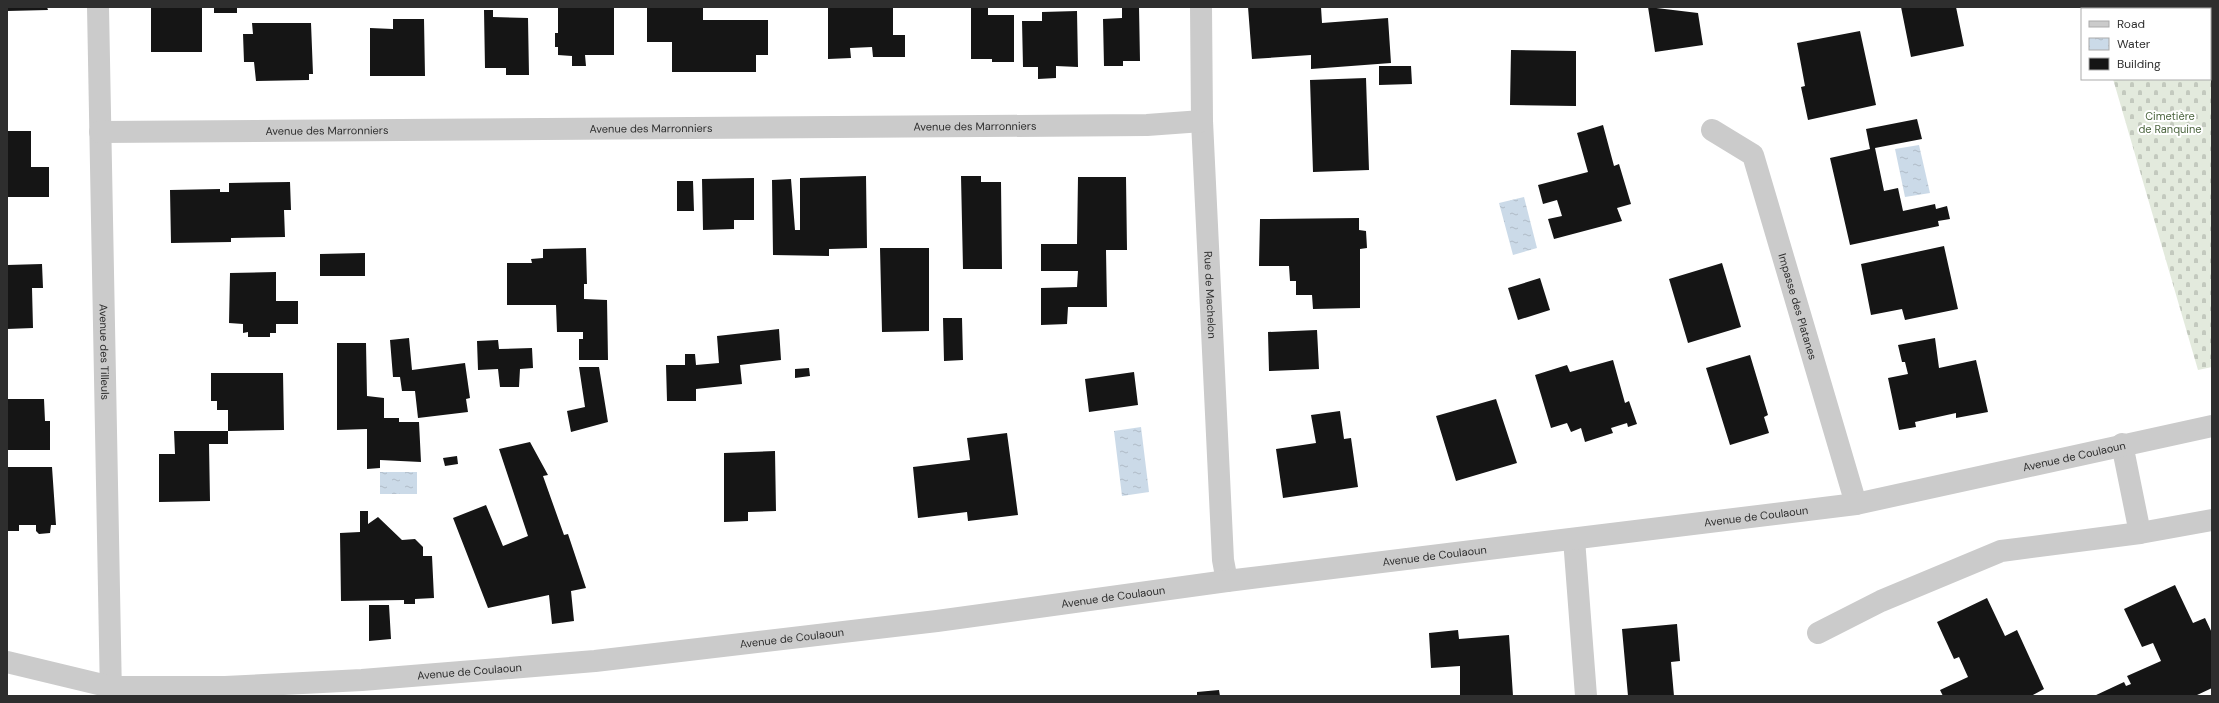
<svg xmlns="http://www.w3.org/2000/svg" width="2219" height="703" font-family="'DM Sans',sans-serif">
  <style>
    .cemetery { fill: url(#cemetery-stones) }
    .water { fill: url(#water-ripples) }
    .building { fill: #151515 }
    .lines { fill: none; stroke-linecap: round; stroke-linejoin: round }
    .minor { stroke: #cbcbcb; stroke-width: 22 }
    .labels { text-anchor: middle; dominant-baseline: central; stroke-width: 4; stroke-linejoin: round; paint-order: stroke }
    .park-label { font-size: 11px; fill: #4d6640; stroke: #fff }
    .street-label { font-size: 11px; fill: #2e2e2e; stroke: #fff }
  </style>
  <defs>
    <pattern id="cemetery-stones" width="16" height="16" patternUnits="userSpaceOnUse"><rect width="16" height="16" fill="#e3eadd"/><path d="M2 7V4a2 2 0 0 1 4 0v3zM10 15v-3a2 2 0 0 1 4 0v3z" fill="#c3c9be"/></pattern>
    <pattern id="water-ripples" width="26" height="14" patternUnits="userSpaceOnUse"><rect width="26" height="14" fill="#cbdae8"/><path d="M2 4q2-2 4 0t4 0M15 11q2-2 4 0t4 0" fill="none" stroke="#afbbc7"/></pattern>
  </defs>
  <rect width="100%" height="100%" fill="#fff"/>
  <!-- cemetery -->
  <path class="cemetery" d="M 2092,7 L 2212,7 L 2212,367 L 2198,370 L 2113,79 L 2210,79 L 2210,9 L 2093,9 Z"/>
  <!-- water -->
  <path class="water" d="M 1919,145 L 1930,193 L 1905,197 L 1895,149 Z
    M 1524,197 L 1537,248 L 1513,255 L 1499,203 Z
    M 1141,427 L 1149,492 L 1122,496 L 1114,431 Z
    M 380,472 L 417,472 L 417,494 L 380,494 Z"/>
  <!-- building -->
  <path class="building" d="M 7,7 L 47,7 L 48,10 L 7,11 Z
    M 151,7 L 202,7 L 202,52 L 151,52 Z
    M 214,7 L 237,7 L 237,13 L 214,13 Z
    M 558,7 L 614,7 L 614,55 L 585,55 L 586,66 L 572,66 L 572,56 L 558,55 L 558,47 L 555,47 L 555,33 L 558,33 Z
    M 647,7 L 703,7 L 703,20 L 768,20 L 768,55 L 756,55 L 756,72 L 672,72 L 672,42 L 647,42 Z
    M 828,7 L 893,7 L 893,35 L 905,35 L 905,57 L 873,57 L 872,47 L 850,48 L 851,58 L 828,59 Z
    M 971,7 L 988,7 L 988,15 L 1014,15 L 1014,62 L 992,62 L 992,59 L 971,59 Z
    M 1122,7 L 1139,7 L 1140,61 L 1123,61 L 1123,66 L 1104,66 L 1103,19 L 1122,18 Z
    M 1248,7 L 1321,7 L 1322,23 L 1388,18 L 1391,63 L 1311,69 L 1311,55 L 1252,59 Z
    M 1648,7 L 1698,13 L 1703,45 L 1655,52 Z
    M 1901,7 L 1956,7 L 1964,46 L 1911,57 Z
    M 484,10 L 493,10 L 493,17 L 528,18 L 529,75 L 506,75 L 506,68 L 485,68 Z
    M 1077,11 L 1078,67 L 1056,66 L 1056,78 L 1038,79 L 1038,67 L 1023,67 L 1022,21 L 1042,21 L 1042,12 Z
    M 393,19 L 424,19 L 425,76 L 370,76 L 370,28 L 393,29 Z
    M 252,23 L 311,23 L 313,74 L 309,74 L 309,80 L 256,81 L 254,62 L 244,62 L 243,34 L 253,34 Z
    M 1860,31 L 1876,105 L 1808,120 L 1801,87 L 1805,86 L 1797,43 Z
    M 1511,50 L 1576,51 L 1576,106 L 1510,105 Z
    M 1379,66 L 1411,66 L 1412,84 L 1379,85 Z
    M 1366,78 L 1369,170 L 1313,172 L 1310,80 Z
    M 1917,119 L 1922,139 L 1875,148 L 1884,191 L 1898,188 L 1903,211 L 1935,204 L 1936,209 L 1947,206 L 1950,219 L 1938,221 L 1939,226 L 1850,245 L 1830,158 L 1870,149 L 1866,129 Z
    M 1603,125 L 1614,166 L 1619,164 L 1631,204 L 1617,208 L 1622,221 L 1554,239 L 1548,219 L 1562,216 L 1557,200 L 1543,204 L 1538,185 L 1588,172 L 1577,133 Z
    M 7,131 L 31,131 L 31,167 L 49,167 L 49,197 L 7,197 Z
    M 866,176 L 867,248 L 829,249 L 829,256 L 773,255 L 772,180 L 791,179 L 795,230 L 800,230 L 800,178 Z
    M 961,176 L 981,176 L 981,182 L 1001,182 L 1002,269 L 963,269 Z
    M 1078,177 L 1126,177 L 1127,250 L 1106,250 L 1107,307 L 1068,307 L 1067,324 L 1041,325 L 1041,288 L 1077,287 L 1078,271 L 1041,271 L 1041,244 L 1077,244 Z
    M 754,178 L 754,220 L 734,220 L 734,229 L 703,230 L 702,179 Z
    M 677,181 L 693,181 L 694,211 L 677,211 Z
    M 290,182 L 291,210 L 284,210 L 285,237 L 231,238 L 231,242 L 171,243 L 170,190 L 220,189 L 220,192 L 229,192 L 229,183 Z
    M 1359,218 L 1359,230 L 1366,231 L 1367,248 L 1360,249 L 1360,308 L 1313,309 L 1312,295 L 1296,295 L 1296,281 L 1290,281 L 1289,266 L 1259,266 L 1260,219 Z
    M 1944,246 L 1958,309 L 1905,320 L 1902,309 L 1871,315 L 1861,264 Z
    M 586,248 L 587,284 L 584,284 L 584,299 L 607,300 L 608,360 L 579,360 L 579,339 L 583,339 L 583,332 L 557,332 L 556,305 L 507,305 L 507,263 L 532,263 L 531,259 L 543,258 L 543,249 Z
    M 880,248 L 929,248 L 929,331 L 882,332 Z
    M 365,253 L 365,276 L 320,276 L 320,254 Z
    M 1722,263 L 1741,327 L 1688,343 L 1669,279 Z
    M 42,264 L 43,288 L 32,288 L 33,328 L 7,329 L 7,265 Z
    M 276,272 L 276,301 L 298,301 L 298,324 L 276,324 L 276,333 L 270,333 L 270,337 L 248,337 L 248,332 L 243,333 L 243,324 L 229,323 L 230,273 Z
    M 1540,278 L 1550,310 L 1518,320 L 1508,288 Z
    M 943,318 L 962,318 L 963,360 L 944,361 Z
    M 779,329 L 781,360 L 740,365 L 742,384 L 696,389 L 696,401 L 667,401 L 666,365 L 685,365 L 685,354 L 695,354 L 696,365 L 719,363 L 717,336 Z
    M 1317,330 L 1319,369 L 1269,371 L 1268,332 Z
    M 409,338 L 412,370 L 465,363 L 470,398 L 466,399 L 468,412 L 418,418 L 415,391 L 402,391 L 400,377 L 393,377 L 390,340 Z
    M 1935,338 L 1939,368 L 1976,360 L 1988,412 L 1956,418 L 1956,413 L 1915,422 L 1916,427 L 1899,430 L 1888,378 L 1908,374 L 1905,362 L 1902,362 L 1898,345 Z
    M 498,340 L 499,349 L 532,348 L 533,368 L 520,369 L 519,387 L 500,387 L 498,369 L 478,370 L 477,341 Z
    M 337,343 L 366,343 L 367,396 L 384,398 L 384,418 L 399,418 L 399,422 L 419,422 L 421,462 L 380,460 L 380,468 L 367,469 L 367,429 L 337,430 Z
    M 1750,355 L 1768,415 L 1764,417 L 1769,433 L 1730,445 L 1706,368 Z
    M 1613,360 L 1625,403 L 1629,401 L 1637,424 L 1628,427 L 1627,423 L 1611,428 L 1613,433 L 1585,442 L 1581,428 L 1571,432 L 1567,423 L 1551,428 L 1535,375 L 1567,365 L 1570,372 Z
    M 579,367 L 599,367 L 608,422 L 571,432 L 567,411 L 585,407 Z
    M 809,368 L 810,376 L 795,378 L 795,369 Z
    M 1134,372 L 1138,405 L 1089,412 L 1085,379 Z
    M 211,373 L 283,373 L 284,430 L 228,431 L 228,410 L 217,410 L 217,401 L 211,401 Z
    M 7,399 L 44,399 L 45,421 L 50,421 L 50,450 L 7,450 Z
    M 1496,399 L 1517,463 L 1456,481 L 1436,416 Z
    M 1340,411 L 1344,439 L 1351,438 L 1358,487 L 1283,498 L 1276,449 L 1316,443 L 1311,415 Z
    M 174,431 L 228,431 L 228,444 L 209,444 L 210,501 L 159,502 L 159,454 L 175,454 Z
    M 1007,433 L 1018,515 L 968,521 L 967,512 L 918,518 L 913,467 L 970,460 L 967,438 Z
    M 530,442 L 548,475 L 543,476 L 564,535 L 568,534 L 586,588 L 571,591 L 574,621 L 552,624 L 549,595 L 488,608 L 453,518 L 486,505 L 503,546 L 528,536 L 499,449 Z
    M 775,451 L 776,511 L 748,512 L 748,521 L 724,522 L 724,453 Z
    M 457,456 L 458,464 L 445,466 L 443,458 Z
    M 7,467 L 52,467 L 56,525 L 51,525 L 50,533 L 39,534 L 36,531 L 36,525 L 19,525 L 19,531 L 7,531 Z
    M 360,511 L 368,511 L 368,524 L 378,517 L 402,540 L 415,539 L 423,547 L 423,556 L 432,556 L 434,598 L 415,599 L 415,604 L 404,604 L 404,600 L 341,601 L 340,533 L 360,532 Z
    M 2175,585 L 2193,623 L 2205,618 L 2212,633 L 2212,688 L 2195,696 L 2094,696 L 2124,682 L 2126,686 L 2131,684 L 2127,676 L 2161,661 L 2153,643 L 2142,647 L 2124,609 Z
    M 1987,598 L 2005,636 L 2017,630 L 2044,689 L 2031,696 L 1943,696 L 1940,690 L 1968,677 L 1959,657 L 1954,659 L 1937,622 Z
    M 369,605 L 389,605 L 391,639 L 369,641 Z
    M 1677,624 L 1680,661 L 1671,662 L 1674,696 L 1628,696 L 1622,629 Z
    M 1458,630 L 1459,639 L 1509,635 L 1513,696 L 1460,696 L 1460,666 L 1431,668 L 1429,633 Z
    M 1219,690 L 1220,696 L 1197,696 L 1197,692 Z"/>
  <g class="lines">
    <!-- minor -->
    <g class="minor">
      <path id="s1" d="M 98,7 L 111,696"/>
      <path id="s2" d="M 1201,7 L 1202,121 L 1223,560 L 1227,581"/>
      <path id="s3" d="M 1712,130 L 1753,155 L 1856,504"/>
      <path id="s4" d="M 100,132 L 1147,125 L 1202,121"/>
      <path d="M 2122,444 L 2140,533"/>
      <path d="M 1574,539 L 1586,696"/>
      <path d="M 1818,633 L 1881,601 L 2001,551 L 2140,533 L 2212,520"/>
      <path id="s5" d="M 7,662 L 111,687 L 225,687 L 362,680 L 595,661 L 937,621 L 1227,581 L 1856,504 L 2212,426"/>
    </g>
  </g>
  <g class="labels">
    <!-- park labels -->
    <g class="park-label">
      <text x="2170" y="116">Cimetière<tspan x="2170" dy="13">de Ranquine</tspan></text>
    </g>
    <!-- street labels -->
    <g class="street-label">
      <text stroke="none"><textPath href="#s4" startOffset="875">Avenue des Marronniers</textPath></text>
      <text stroke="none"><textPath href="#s4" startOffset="551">Avenue des Marronniers</textPath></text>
      <text stroke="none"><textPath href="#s4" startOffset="227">Avenue des Marronniers</textPath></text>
      <text stroke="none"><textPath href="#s2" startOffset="288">Rue de Machelon</textPath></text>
      <text stroke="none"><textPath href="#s3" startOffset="206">Impasse des Platanes</textPath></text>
      <text stroke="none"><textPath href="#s1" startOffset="345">Avenue des Tilleuls</textPath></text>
      <text stroke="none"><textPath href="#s5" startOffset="2086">Avenue de Coulaoun</textPath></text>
      <text stroke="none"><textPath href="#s5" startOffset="1762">Avenue de Coulaoun</textPath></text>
      <text stroke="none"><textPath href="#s5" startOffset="1438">Avenue de Coulaoun</textPath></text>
      <text stroke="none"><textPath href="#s5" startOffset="1114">Avenue de Coulaoun</textPath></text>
      <text stroke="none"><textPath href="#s5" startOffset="790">Avenue de Coulaoun</textPath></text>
      <text stroke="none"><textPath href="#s5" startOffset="466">Avenue de Coulaoun</textPath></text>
    </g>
  </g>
  <!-- border -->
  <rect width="2219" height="703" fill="none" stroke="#2e2e2e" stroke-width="16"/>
  <!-- legend -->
  <rect x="2081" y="8" width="130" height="72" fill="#ffffff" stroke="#ababab"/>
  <rect x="2089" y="21" width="20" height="6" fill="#cbcbcb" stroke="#ababab"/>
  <text x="2117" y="28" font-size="12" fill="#2e2e2e">Road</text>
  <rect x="2089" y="38" width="20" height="12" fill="url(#water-ripples)" stroke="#ababab"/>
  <text x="2117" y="48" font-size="12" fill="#2e2e2e">Water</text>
  <rect x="2089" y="58" width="20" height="12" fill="#151515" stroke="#ababab"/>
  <text x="2117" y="68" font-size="12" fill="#2e2e2e">Building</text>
</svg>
